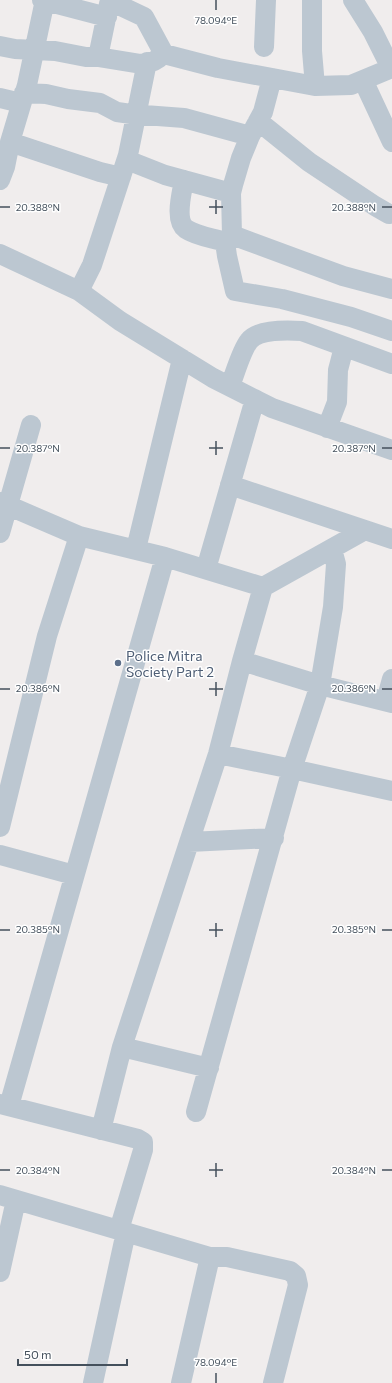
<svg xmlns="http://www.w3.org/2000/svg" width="392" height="1383" font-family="Commissioner,sans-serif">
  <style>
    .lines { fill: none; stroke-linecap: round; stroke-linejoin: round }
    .minor { stroke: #bcc7d1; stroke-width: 20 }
    .ticks { fill: none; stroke: #44505c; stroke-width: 1.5 }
    .service-dot { fill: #5c6f8a; stroke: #fff; stroke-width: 1.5 }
    .labels { text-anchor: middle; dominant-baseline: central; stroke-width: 3; stroke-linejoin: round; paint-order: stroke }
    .service-label { font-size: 14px; fill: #4e5e75; stroke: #fff; text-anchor: start }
    .ticks-label { font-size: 10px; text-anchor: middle; fill: #44505c; stroke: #fff; stroke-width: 3; stroke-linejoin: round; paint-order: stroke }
  </style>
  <rect width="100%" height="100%" fill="#f0eded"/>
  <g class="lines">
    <!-- minor -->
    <path class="minor" d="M 42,0 L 107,17
      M 312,0 L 312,51 L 315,86
      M 353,0 L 373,32 L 391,68
      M 110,1 L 144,17 L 164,54 L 218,68 L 315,86 L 351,85 L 392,68
      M 0,46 L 15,49 L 55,51 L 86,57 L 98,57 L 141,64 L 154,61 L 159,58
      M 264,47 L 266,0
      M 98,57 L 109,4
      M 272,78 L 263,112 L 250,136 L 241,158 L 233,185 L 231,193 L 232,235 L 225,242 L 227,256 L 235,291 L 282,299 L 351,317 L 392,331
      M 363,80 L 392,142
      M 24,93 L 46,94 L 68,99 L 100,103 L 117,112 L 131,114 L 184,118 L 250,136
      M 0,98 L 21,103
      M 258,121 L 309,162 L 375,206 L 389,214
      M 10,142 L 100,172 L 121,177
      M 127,160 L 165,175 L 231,193
      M 0,180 L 5,167 L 10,142 L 27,85 L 45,0
      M 184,180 C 182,193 174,220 186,229 C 196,236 213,238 225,242
      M 232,235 L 343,276 L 392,289
      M 0,254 L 79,291 L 120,321 L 213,378 L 272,408 L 392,450
      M 79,291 L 92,265 L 128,155 L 147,62
      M 230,386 C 235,374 241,351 249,341 C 258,329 288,330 302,331 L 392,364
      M 327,428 L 337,402 L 338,370 L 344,347
      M 230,485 L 392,539
      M 0,502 L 79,536 L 165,557 L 263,587 L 242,661 L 218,754 L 122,1047 L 101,1130
      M 0,533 L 31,425
      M 136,549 L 182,359
      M 206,569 L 255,399
      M 263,587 L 365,530
      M 242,661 L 320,685 L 392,703
      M 386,701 L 392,679
      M 218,754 L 292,769 L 392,791
      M 0,827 L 47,636 L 79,536
      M 189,842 L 274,838
      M 0,855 L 74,875
      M 122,1047 L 209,1068
      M 0,1104 L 138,1139 L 143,1142 L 143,1150 L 119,1230
      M 9,1106 L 165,557
      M 196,1112 L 292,769 L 320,685 L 333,607 L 336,564 L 332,549
      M 0,1195 L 210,1257 L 181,1383
      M 210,1257 L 227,1257 L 290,1271 L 296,1276 L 298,1285 L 273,1383
      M 0,1272 L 16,1200
      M 93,1383 L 126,1232"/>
  </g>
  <!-- ticks -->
  <path class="ticks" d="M 216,0 L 216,10M 216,200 L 216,214M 0,207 L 10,207M 209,207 L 223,207M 382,207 L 392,207M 216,441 L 216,455M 0,448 L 10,448M 209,448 L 223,448M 382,448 L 392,448M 216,682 L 216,696M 0,689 L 10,689M 209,689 L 223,689M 382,689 L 392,689M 216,923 L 216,937M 0,930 L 10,930M 209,930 L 223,930M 382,930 L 392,930M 216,1163 L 216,1177M 0,1170 L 10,1170M 209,1170 L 223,1170M 382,1170 L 392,1170M 216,1373 L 216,1383"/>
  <!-- markers -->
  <circle class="service-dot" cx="118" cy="663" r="4"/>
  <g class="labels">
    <!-- service labels -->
    <g class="service-label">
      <text x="126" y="655">Police Mitra<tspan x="126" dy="16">Society Part 2</tspan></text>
    </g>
  </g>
  <g class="ticks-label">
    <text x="216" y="24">78.094°E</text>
    <text x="38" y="211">20.388°N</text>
    <text x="354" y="211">20.388°N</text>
    <text x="38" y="452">20.387°N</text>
    <text x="354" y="452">20.387°N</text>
    <text x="38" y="692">20.386°N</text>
    <text x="354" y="692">20.386°N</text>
    <text x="38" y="933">20.385°N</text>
    <text x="354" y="933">20.385°N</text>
    <text x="38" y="1174">20.384°N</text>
    <text x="354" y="1174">20.384°N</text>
    <text x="216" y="1366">78.094°E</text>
  </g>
  <!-- scale -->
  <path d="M18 1359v6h109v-6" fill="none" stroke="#44505c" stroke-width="2"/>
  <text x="24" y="1359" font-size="12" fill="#44505c" stroke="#ffffff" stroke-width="3" paint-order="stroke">50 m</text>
</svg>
